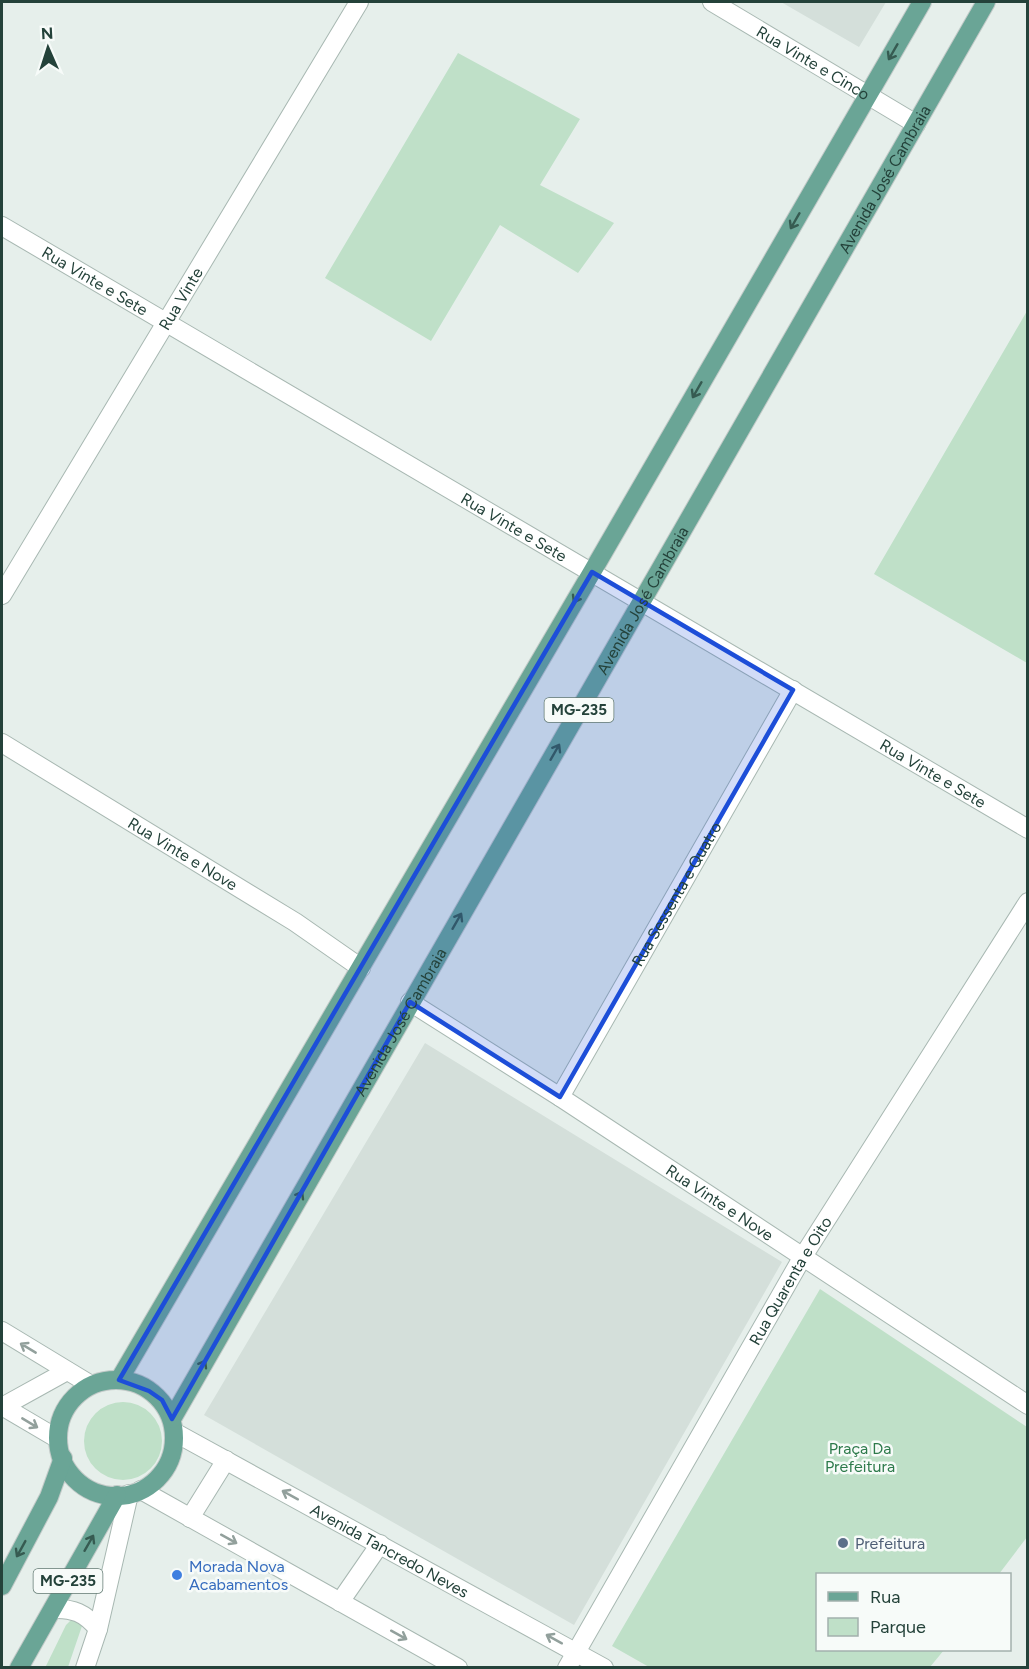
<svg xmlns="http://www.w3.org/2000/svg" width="1029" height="1669" font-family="Figtree,sans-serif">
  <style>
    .built { fill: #d4dfda }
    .green { fill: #bfe0c8 }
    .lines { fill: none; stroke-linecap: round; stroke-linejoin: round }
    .minor-casing { stroke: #a8b8b2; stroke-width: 20 }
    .major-casing { stroke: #c2cac8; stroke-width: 20 }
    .minor { stroke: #fff; stroke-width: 18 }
    .major { stroke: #6aa596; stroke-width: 18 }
    .oneway { stroke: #365b51 }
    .oneway2 { stroke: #92a09c }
    .marked { fill: #1d4ed8; fill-opacity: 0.2; stroke: #1d4ed8; stroke-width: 4.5; stroke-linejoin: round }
    .service-dot { fill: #5c6f8a; stroke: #f7fbf9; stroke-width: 2 }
    .shop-dot { fill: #3f7fe0; stroke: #f7fbf9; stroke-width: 2 }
    .labels { text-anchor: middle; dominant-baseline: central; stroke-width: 5; stroke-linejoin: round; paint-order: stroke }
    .shield { fill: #f7fbf9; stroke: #637a73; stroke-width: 1.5 }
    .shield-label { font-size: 15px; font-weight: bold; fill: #24423a }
    .street-label { font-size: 16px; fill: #24423a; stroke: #f7fbf9 }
    .park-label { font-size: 16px; fill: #2d7a4b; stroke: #f7fbf9 }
    .service-label { font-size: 16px; fill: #4e5e75; stroke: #f7fbf9; text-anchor: start }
    .shop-label { font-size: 16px; fill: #366cbe; stroke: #f7fbf9; text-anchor: start }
  </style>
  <rect width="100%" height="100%" fill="#e6efeb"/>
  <!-- built -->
  <path class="built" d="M 781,2 L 886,2 L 859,47 Z
    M 425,1043 L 782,1262 L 574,1625 L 204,1415 Z"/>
  <!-- green -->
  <path class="green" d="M 458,53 L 580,119 L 540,185 L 614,223 L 578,273 L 500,225 L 431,341 L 325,278 Z
    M 1027,311 L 1027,663 L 874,574 Z
    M 820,1289 L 1027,1427 L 1027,1537 L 999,1574 L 818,1574 L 818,1650 L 944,1650 L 930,1667 L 649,1667 L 612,1646 Z
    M84 1441a39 39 0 1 1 78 0a39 39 0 1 1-78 0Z
    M 72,1619 L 77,1619 L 82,1626 L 68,1667 L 45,1668 L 66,1625 Z"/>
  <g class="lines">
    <defs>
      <g id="minor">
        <path id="s1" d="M 712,2 L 916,124"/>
        <path id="s2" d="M 2,226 L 1028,829"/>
        <path id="s3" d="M 2,595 L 359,2"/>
        <path id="s4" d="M 2,743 L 295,922 L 361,968"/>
        <path id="s5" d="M 410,1002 L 560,1097 L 1028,1405"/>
        <path id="s6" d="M 560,1097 L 793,690"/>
        <path d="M 2,1331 L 91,1385"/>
        <path d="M 2,1406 L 58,1439"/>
        <path d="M 2,1407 L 67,1371"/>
        <path id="s7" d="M 174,1432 L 604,1668"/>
        <path d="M 141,1490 L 458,1668"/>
        <path d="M 190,1518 L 226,1460"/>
        <path d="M 340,1602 L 380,1544"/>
        <path d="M 53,1609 C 73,1608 85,1613 98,1629"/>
        <path d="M 85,1668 L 98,1629 L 129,1494"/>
        <path id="s8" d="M 567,1668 L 802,1258 L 1028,902"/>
      </g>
      <g id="major">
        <path d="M 119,1380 L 592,572 L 922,2"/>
        <circle cx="116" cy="1438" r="58"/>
        <path id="s9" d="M 172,1419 L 986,2"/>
        <path d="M 2,1586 L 49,1497 L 63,1458"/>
        <path d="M 19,1668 L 117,1495"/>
      </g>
    </defs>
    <!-- minor casing -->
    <use href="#minor" class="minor-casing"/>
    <!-- major casing -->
    <use href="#major" class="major-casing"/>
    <!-- minor -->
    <use href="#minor" class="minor"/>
    <!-- major -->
    <use href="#major" class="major"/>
  </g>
  <!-- one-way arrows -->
  <defs><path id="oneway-shaft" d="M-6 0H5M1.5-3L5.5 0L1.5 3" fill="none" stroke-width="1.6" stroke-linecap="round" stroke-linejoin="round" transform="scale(1.5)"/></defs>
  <g class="oneway">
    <use href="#oneway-shaft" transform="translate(893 52) rotate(120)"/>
    <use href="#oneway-shaft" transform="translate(795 221) rotate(120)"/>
    <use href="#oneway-shaft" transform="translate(697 390) rotate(120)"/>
    <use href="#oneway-shaft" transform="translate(578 595) rotate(120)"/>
    <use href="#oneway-shaft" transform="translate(555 752) rotate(-60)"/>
    <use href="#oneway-shaft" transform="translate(457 921) rotate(-60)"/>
    <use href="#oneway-shaft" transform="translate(298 1199) rotate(-60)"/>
    <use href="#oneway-shaft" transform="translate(201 1368) rotate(-60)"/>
    <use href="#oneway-shaft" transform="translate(89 1543) rotate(-60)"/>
    <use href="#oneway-shaft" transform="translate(21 1549) rotate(119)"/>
  </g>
  <g class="oneway2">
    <use href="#oneway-shaft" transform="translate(28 1348) rotate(-149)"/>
    <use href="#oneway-shaft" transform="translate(30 1423) rotate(31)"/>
    <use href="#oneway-shaft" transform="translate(290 1495) rotate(-151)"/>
    <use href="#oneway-shaft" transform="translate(229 1539) rotate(29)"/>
    <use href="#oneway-shaft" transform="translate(399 1635) rotate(29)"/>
    <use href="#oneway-shaft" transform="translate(554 1639) rotate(-151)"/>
  </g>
  <!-- marked area -->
  <path class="marked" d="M 592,572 L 793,690 L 560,1097 L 410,1002 L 172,1419 L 162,1400 L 149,1391 L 119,1380 Z"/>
  <!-- markers -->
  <circle class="service-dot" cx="843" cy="1543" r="6"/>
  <circle class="shop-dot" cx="177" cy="1575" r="6"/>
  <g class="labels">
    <!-- shield labels -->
    <g class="shield">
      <rect x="544.5" y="698" width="69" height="24" rx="4.5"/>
      <rect x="33.5" y="1569" width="69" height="24" rx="4.5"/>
    </g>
    <g class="shield-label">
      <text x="579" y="710">MG-235</text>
      <text x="68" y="1581">MG-235</text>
    </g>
    <!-- street labels -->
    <g class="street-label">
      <text stroke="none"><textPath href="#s1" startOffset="118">Rua Vinte e Cinco</textPath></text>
      <text stroke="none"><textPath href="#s9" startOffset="1430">Avenida José Cambraia</textPath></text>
      <text stroke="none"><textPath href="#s2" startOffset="108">Rua Vinte e Sete</textPath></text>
      <text stroke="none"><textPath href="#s3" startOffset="346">Rua Vinte</textPath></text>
      <text stroke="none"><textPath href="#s2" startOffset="594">Rua Vinte e Sete</textPath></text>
      <text stroke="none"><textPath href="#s9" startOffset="944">Avenida José Cambraia</textPath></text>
      <text stroke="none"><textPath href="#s2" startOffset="1080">Rua Vinte e Sete</textPath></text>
      <text stroke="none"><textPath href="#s4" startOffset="212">Rua Vinte e Nove</textPath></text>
      <text stroke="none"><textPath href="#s6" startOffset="234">Rua Sessenta e Quatro</textPath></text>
      <text stroke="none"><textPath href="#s9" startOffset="458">Avenida José Cambraia</textPath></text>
      <text stroke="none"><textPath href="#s5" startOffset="369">Rua Vinte e Nove</textPath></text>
      <text stroke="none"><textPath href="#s8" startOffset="447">Rua Quarenta e Oito</textPath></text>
      <text stroke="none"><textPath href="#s7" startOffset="246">Avenida Tancredo Neves</textPath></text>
    </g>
    <!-- park labels -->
    <g class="park-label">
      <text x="860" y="1448">Praça Da<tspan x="860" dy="18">Prefeitura</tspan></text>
    </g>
    <!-- service labels -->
    <g class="service-label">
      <text x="855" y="1543">Prefeitura</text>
    </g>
    <!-- shop labels -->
    <g class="shop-label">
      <text x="189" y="1566">Morada Nova<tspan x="189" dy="18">Acabamentos</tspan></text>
    </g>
  </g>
  <!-- border -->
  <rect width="1029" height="1669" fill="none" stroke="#24423a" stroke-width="6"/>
  <!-- legend -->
  <rect x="816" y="1573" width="195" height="78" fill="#f7fbf9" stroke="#a3b1ad" stroke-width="1.5"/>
  <rect x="828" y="1592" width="30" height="9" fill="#6aa596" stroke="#a3b1ad" stroke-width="1.5"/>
  <text x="870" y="1603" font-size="18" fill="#24423a">Rua</text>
  <rect x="828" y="1618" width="30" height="18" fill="#bfe0c8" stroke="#a3b1ad" stroke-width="1.5"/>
  <text x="870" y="1633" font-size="18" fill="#24423a">Parque</text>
  <!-- north arrow -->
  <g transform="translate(48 48) rotate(357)" stroke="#f7fbf9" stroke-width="4.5" paint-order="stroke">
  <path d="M0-4.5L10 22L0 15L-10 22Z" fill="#24423a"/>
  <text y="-9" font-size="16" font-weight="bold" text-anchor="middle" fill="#24423a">N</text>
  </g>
</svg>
